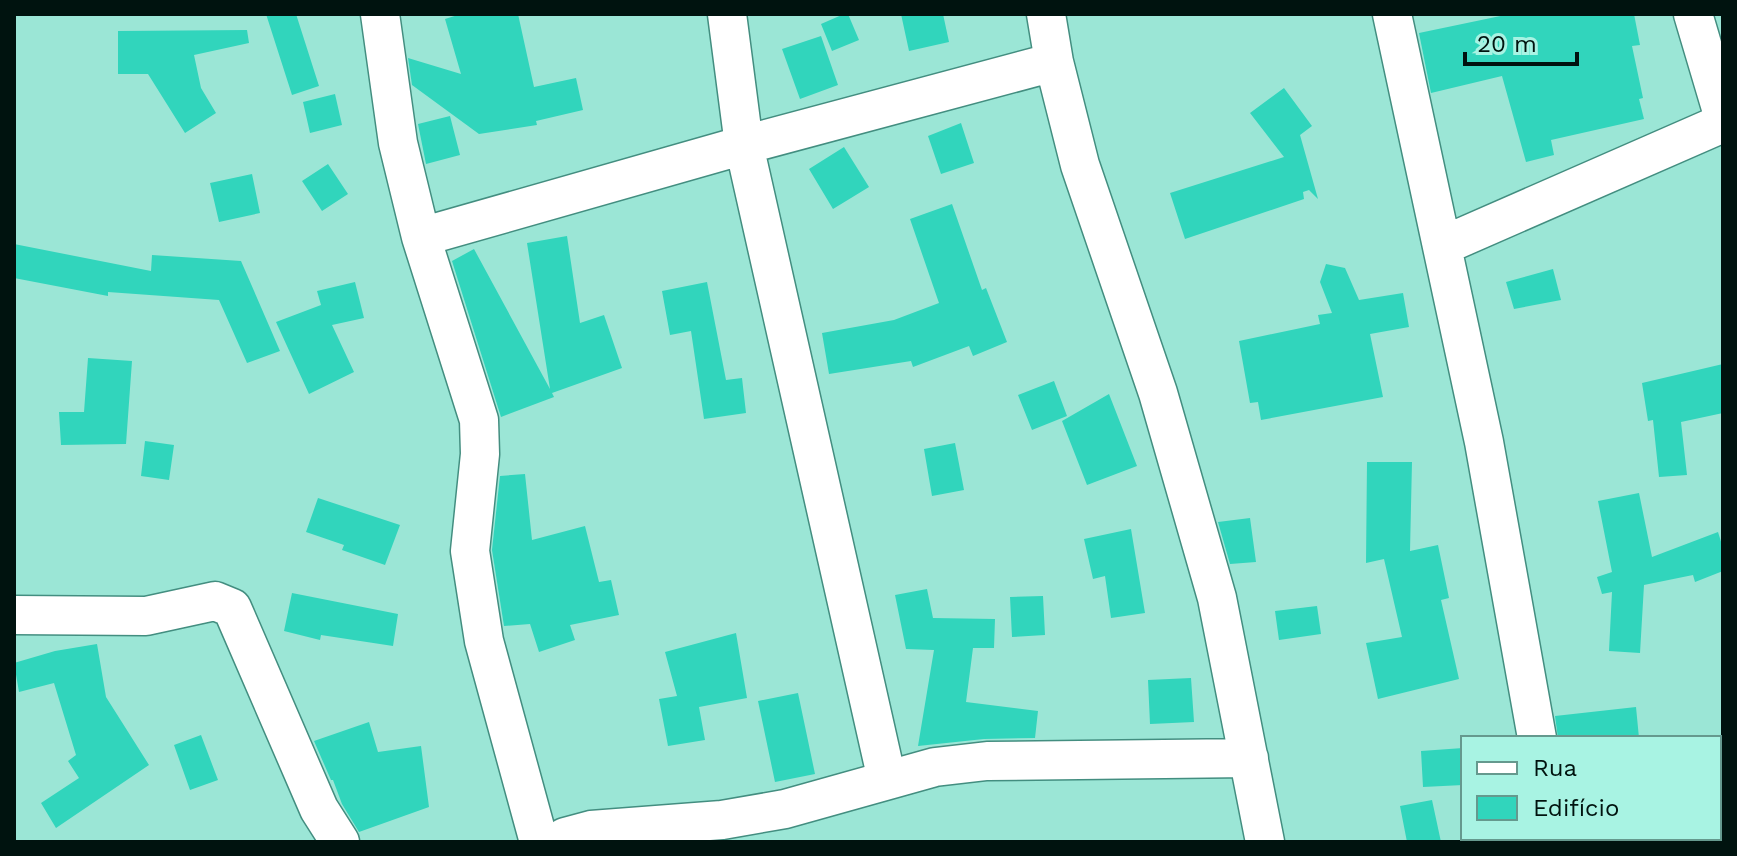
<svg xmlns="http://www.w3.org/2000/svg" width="1737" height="856" font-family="'Work Sans',sans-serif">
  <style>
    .building { fill: #31d5bc }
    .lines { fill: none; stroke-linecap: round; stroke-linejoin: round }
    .minor-casing { stroke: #438e80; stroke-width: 41 }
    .minor { stroke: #fff; stroke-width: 38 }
  </style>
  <rect width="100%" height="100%" fill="#9be6d6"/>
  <!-- building -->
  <path class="building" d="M 266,14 L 296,14 L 319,86 L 292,95 Z
    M 461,14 L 518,14 L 534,87 L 576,78 L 583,110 L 536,121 L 537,125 L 479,134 L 412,85 L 408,58 L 461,74 L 445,19 Z
    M 844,14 L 848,14 L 859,40 L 832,51 L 821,24 Z
    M 901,14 L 943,14 L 949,42 L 909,51 Z
    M 1510,14 L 1634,14 L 1640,45 L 1632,46 L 1643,98 L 1639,99 L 1644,119 L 1551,140 L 1554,155 L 1526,162 L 1502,76 L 1431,93 L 1419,33 Z
    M 247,30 L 249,43 L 194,55 L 201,88 L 216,113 L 185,133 L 148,74 L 118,74 L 118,31 Z
    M 821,36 L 838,85 L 800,99 L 782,49 Z
    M 1284,88 L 1312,126 L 1300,135 L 1318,199 L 1309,190 L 1303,192 L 1304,199 L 1185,239 L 1170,193 L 1284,157 L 1250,113 Z
    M 335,94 L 342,125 L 310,133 L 303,102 Z
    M 450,116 L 460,155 L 426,164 L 418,124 Z
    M 961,123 L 974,163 L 941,174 L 928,136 Z
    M 844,147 L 869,187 L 833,209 L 809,169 Z
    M 328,164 L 348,194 L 322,211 L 302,181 Z
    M 252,174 L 260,213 L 219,222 L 210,183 Z
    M 952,204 L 982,290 L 986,288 L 1007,342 L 973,356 L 969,346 L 913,367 L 911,361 L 829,374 L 822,333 L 894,320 L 939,303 L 910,219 Z
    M 567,236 L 580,323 L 604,315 L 622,368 L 552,393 L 554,397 L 501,417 L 452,261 L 474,249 L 550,389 L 527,243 Z
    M 14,244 L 151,271 L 152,255 L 241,261 L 280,351 L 247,363 L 219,300 L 108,292 L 108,296 L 14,278 Z
    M 1326,264 L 1345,268 L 1359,300 L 1403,293 L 1409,327 L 1370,334 L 1383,397 L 1261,420 L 1258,402 L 1250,403 L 1239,341 L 1320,324 L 1318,315 L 1332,313 L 1320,282 Z
    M 1553,269 L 1561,300 L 1514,309 L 1506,282 Z
    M 355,282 L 364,318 L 332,325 L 354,372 L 309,394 L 276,322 L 321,305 L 317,291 Z
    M 707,282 L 726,380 L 742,378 L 746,413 L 704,419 L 691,331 L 670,335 L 662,291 Z
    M 88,358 L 132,361 L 126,444 L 61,445 L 59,412 L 84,412 Z
    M 1723,364 L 1723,413 L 1681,422 L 1687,475 L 1659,477 L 1653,420 L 1648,421 L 1642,383 Z
    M 1054,381 L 1067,416 L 1032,430 L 1018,395 Z
    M 1109,394 L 1137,466 L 1087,485 L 1062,421 Z
    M 145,441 L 174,445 L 169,480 L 141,476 Z
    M 955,443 L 964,490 L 932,496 L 924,449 Z
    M 1367,462 L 1412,462 L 1410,551 L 1438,545 L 1449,598 L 1441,600 L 1459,679 L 1378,699 L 1366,643 L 1402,637 L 1384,559 L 1366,563 Z
    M 525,474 L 532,540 L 585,526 L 599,582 L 611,580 L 619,615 L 570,625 L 575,640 L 539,652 L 530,624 L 504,626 L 492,550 L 500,476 Z
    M 1639,493 L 1652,557 L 1718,532 L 1723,548 L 1723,571 L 1695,582 L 1693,575 L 1644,585 L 1640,653 L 1609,651 L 1612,592 L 1602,594 L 1597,577 L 1612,572 L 1598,501 Z
    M 318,498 L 400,525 L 385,565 L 342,550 L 344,545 L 306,532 Z
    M 1250,518 L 1256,562 L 1230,564 L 1218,522 Z
    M 1131,529 L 1145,613 L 1111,618 L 1105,576 L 1093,579 L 1084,539 Z
    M 927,589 L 933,618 L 995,619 L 994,648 L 973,648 L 966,702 L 1038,711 L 1035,738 L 984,739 L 918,746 L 934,650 L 906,649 L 895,595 Z
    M 292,593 L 398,614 L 393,646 L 321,635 L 320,640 L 284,631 Z
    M 1043,596 L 1045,635 L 1012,637 L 1010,597 Z
    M 1317,606 L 1321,634 L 1279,640 L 1275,611 Z
    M 736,633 L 747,698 L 699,707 L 705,740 L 668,746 L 659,699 L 677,696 L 665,652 Z
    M 97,644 L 106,697 L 149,765 L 56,828 L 41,803 L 79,778 L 68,761 L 76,755 L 54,683 L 19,692 L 14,663 L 55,651 Z
    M 1191,678 L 1194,722 L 1150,724 L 1148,680 Z
    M 798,693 L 815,774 L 775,782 L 758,701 Z
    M 1636,707 L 1639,738 L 1558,738 L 1555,716 Z
    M 369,722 L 378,752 L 421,746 L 429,807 L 359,832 L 342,804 L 333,780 L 331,780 L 314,741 Z
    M 201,735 L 218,780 L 190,790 L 174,745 Z
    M 1463,748 L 1463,785 L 1423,787 L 1421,751 Z
    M 1432,800 L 1441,842 L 1407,842 L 1400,806 Z"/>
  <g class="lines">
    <defs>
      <path id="minor" d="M 380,14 L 398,143 L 421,237 L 479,420 L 480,454 L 470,551 L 484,641 L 539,842
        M 727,14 L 744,145 L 887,780
        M 1046,14 L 1054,62 L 1080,165 L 1158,393 L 1217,598 L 1265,842
        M 1392,14 L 1484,442 L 1537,738
        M 1693,14 L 1723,115
        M 421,237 L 744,145 L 1054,62
        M 1442,246 L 1723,123
        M 14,615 L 146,616 L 215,601 L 232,608 L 319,809 L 340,842
        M 1563,838 L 1564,842
        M 557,842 L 565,837 L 591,830 L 722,820 L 785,809 L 935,767 L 987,761 L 1249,758"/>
    </defs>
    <!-- minor casing -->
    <use href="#minor" class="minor-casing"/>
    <!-- minor -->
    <use href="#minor" class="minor"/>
  </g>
  <!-- border -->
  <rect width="1737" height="856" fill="none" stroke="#00130f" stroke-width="32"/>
  <!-- legend -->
  <rect x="1461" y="736" width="260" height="104" fill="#a8f3e3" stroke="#65998e" stroke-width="2"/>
  <rect x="1477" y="762" width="40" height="12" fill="#ffffff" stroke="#65998e" stroke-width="2"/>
  <text x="1533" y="776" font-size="24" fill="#00130f">Rua</text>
  <rect x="1477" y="796" width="40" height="24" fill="#31d5bc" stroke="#65998e" stroke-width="2"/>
  <text x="1533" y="816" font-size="24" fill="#00130f">Edifício</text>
  <!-- scale -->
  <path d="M1465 52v12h112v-12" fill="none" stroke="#00130f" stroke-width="4"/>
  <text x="1477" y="52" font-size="24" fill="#00130f" stroke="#a8f3e3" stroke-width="6" paint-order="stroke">20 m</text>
</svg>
